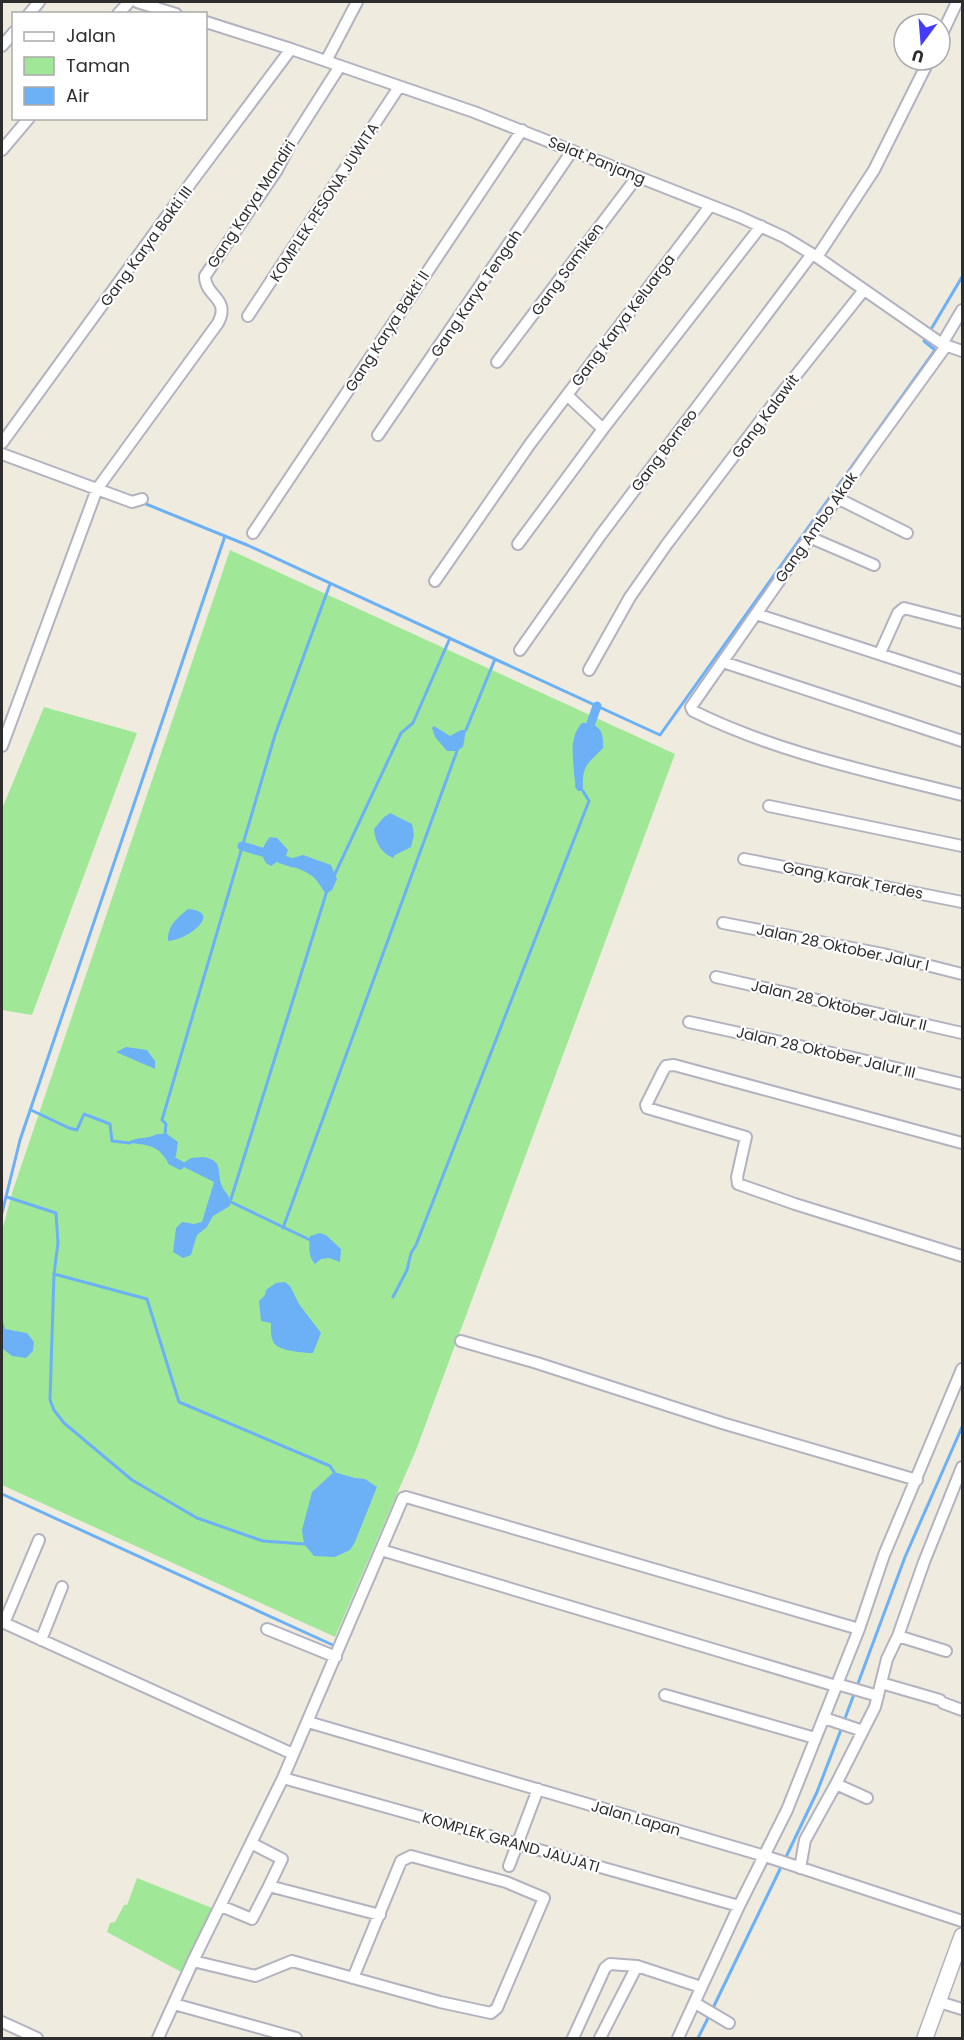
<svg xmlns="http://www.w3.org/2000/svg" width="964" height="2040" font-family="Poppins,sans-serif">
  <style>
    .green { fill: #a0e898 }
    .water { fill: #6cb1f6 }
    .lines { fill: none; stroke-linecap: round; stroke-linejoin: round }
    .stream { stroke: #6cb1f6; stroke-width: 3 }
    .canal { stroke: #6cb1f6; stroke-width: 9 }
    .street-casing { stroke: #b3b2c1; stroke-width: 14 }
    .secondary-casing { stroke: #b3b2c1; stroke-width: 18 }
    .street { stroke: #fff; stroke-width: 10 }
    .secondary { stroke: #fff; stroke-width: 15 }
    .labels { text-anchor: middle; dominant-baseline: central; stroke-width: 4.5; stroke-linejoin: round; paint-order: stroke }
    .street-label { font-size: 15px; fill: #2d2d2d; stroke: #fff }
  </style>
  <rect width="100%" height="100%" fill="#efecdf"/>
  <!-- green -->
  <path class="green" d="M 230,550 L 675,754 L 416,1450 L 335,1637 L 2,1485 L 2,1231 L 12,1193 Z
    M 44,707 L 137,733 L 32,1015 L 2,1010 L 2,809 Z
    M 137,1878 L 212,1908 L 181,1972 L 107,1932 L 110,1923 L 115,1922 L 124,1905 L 127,1905 Z"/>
  <!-- water -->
  <path class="water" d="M 582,723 C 600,723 604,732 603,748 C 586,766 582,765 583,791 L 578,791 L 575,787 C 576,781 574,778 574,773 C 573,756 569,737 582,723 Z
    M 434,726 L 450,736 L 461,730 L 466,730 L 463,747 L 457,751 L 447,751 L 435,737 L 432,728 Z
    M 390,813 L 412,824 L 414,835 L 411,847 L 395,855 L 393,858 C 381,853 375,842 374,829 L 383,818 Z
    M 270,837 L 277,838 L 288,850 L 286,856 L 271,866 L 266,863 C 259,852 263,846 270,837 Z
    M 303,855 L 331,865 L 337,879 L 332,890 L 326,894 C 322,889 321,886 317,881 C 312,874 302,870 294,867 L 293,858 Z
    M 188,909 C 225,912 186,941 168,941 C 167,926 177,918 188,909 Z
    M 126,1047 L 147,1050 L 155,1061 L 155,1069 L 116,1052 Z
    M 157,1134 L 167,1134 L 178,1142 L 176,1156 L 169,1164 C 159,1146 150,1145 130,1143 L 130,1141 C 138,1137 149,1139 157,1134 Z
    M 203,1157 C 226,1161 215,1173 223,1188 C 227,1195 231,1196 230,1206 L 213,1216 L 207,1227 L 197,1235 L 191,1255 L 183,1258 L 173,1252 L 176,1228 L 182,1222 L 194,1224 L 202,1222 L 214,1182 L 180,1165 L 191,1158 Z
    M 320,1233 L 326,1235 L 341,1249 L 340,1262 L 329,1258 L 321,1259 L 315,1264 C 308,1256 309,1246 310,1236 Z
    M 285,1282 L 290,1286 L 299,1304 L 321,1333 L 313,1353 C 304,1353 279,1351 274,1343 C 270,1337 271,1329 271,1323 L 261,1321 L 259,1301 L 265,1295 L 266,1290 L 276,1283 Z
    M 2,1318 L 5,1329 L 27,1333 L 34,1342 L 33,1351 L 26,1358 L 12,1356 L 2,1348 Z
    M 334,1472 L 355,1478 L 365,1479 L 377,1487 L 355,1542 L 350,1550 L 335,1557 L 314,1556 L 304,1544 L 302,1530 L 312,1492 Z"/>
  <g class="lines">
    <!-- stream -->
    <path class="stream" d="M 141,502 L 247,545 L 660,735 L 935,350 L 924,341 L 962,277
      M 466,730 L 495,659
      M 335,874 L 401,733 L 413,723 L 450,638
      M 31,1110 L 69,1128 L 77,1130 L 84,1114 L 110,1124 L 112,1141 L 130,1143
      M 165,1134 L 166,1124 L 162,1120 L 275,735 L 330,584
      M 7,1197 L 56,1213 L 58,1243 L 54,1274 L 50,1400 L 54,1410 L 64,1423 L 132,1480 L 197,1518 L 263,1541 L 304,1544
      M 231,1199 L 326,894
      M 231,1202 L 310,1240
      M 2,1213 L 20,1140 L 225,536
      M 283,1228 L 457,751
      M 54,1274 L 147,1299 L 179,1402 L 330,1466 L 334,1472
      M 393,1297 L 407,1270 L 411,1253 L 416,1245 L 589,801 L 583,791
      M 2,1494 L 335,1646
      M 844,1721 L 905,1557 L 962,1427
      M 785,1859 L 817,1792 L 842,1727
      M 712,2010 L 782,1865
      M 698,2038 L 709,2016"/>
    <!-- canal -->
    <path class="canal" d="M 591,723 L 597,706
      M 242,846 L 262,852
      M 281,859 L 293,863
      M 172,1161 L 180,1165"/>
    <defs>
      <path id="street" d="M 137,2 L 176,14
        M 29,14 L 39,2
        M 118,14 L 129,2
        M 206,22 L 291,49 L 474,112 L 740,217 L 784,237 L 817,257 L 942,344 L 962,351
        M 940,38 L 957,2
        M 2,46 L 14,32
        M 326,61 L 357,2
        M 2,150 L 29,118
        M 817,257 L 874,170 L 929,60
        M 248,316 L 399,87
        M 942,344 L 962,310
        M 946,346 L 870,451 L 691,707 L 693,711 C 778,753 871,772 962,795
        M 497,362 L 637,177
        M 603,429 L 567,395 L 710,206
        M 378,435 L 572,151
        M 2,443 L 193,180 L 291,49
        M 2,454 L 132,502 L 142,499
        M 837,498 L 907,533
        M 253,533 L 522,130
        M 809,537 L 874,565
        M 518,544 L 603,429 L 761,226
        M 435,581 L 530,444 L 567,395
        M 756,614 L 962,681
        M 520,650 L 600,536 L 812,254
        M 880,653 L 898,613 L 904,608 L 962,623
        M 723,662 L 962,741
        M 589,670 L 630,597 L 667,544 L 777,399 L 864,290
        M 2,746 L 97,489 L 218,323 C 231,298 205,297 205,276 L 277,170 L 291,143 L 340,66
        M 769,806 L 962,846
        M 744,859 L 962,902
        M 723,923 L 883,954 L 962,974
        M 716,977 L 962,1033
        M 689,1022 L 850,1057 L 962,1084
        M 962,1143 L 674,1065 L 666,1066 L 663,1071 L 646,1105 L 647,1108 L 746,1137 L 737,1177 L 738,1184 L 795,1204 L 962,1256
        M 461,1341 L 537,1363 L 722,1423 L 917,1480
        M 381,1550 L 836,1686
        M 2,1622 L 293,1754
        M 4,1623 L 39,1540
        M 267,1629 L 336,1657
        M 898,1636 L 946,1651
        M 41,1640 L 62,1587
        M 881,1683 L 940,1700
        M 837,1684 L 878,1696
        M 665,1695 L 815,1738
        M 943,1703 L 962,1710
        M 824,1718 L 863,1731
        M 308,1722 L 768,1857 L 962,1921
        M 283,1778 L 739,1906
        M 836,1784 L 867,1798
        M 251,1843 L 282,1859 L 269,1886
        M 509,1866 L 538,1789
        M 800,1868 L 805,1840 L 836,1784 L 875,1707 L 887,1659 L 898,1636 L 924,1562 L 962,1467
        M 221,1906 L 252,1919 L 269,1886 L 380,1915
        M 193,1961 L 255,1976 L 292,1961 L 440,2002 L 491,2013 L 497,2008 L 544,1898 L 506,1882 L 411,1856 L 401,1861 L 353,1978
        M 939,2002 L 962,2009
        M 695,2003 L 729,2023
        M 174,2004 L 296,2038
        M 2,2022 L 37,2038
        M 158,2038 L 193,1961 L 283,1778 L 403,1498 L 406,1497 L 859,1629
        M 573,2038 L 605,1968 L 610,1964 L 637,1966 L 701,1987
        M 600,2038 L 637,1966
        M 678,2038 L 739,1906 L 787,1810 L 859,1629 L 884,1555 L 962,1369"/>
      <path id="secondary" d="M 925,2038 L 962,1936"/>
    </defs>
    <!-- street casing -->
    <use href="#street" class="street-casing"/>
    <!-- secondary casing -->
    <use href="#secondary" class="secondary-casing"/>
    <!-- street -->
    <use href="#street" class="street"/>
    <!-- secondary -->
    <use href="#secondary" class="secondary"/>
  </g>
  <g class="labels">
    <!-- street labels -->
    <g class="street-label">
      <text transform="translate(597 160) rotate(22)">Selat Panjang</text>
      <text transform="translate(324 202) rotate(-57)">KOMPLEK PESONA JUWITA</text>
      <text transform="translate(251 204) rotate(-57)">Gang Karya Mandiri</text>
      <text transform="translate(146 246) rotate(-54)">Gang Karya Bakti III</text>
      <text transform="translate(567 269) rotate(-54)">Gang Samiken</text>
      <text transform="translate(476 293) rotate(-56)">Gang Karya Tengah</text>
      <text transform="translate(623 320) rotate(-53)">Gang Karya Keluarga</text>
      <text transform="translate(387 331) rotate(-57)">Gang Karya Bakti II</text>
      <text transform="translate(765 416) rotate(-53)">Gang Kalawit</text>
      <text transform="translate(664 450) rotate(-53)">Gang Borneo</text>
      <text transform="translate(816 527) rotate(-55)">Gang Ambo Akak</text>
      <text transform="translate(853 880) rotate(11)">Gang Karak Terdes</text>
      <text transform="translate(843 947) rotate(12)">Jalan 28 Oktober Jalur I</text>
      <text transform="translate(839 1005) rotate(13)">Jalan 28 Oktober Jalur II</text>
      <text transform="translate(826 1052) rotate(13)">Jalan 28 Oktober Jalur III</text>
      <text transform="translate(636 1818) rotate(16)">Jalan Lapan</text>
      <text transform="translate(511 1842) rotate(16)">KOMPLEK GRAND JAUJATI</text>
    </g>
  </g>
  <!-- border -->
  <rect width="964" height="2040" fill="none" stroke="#2d2d2d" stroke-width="6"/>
  <!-- legend -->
  <rect x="12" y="12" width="195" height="108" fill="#ffffff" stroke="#ababab" stroke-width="1.5"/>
  <rect x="24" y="32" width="30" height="9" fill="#ffffff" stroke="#ababab" stroke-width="1.5"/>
  <text x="66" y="42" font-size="18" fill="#2d2d2d">Jalan</text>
  <rect x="24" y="57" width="30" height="18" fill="#a0e898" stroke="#ababab" stroke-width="1.5"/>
  <text x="66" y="72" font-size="18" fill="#2d2d2d">Taman</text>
  <rect x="24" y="87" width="30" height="18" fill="#6cb1f6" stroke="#ababab" stroke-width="1.5"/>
  <text x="66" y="102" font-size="18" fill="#2d2d2d">Air</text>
  <!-- north arrow -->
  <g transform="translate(922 42) rotate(196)"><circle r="28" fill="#ffffff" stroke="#ababab" stroke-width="1.5"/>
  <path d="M0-4.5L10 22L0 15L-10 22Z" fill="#453bff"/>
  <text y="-9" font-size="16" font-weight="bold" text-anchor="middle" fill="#2d2d2d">U</text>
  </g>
</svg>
